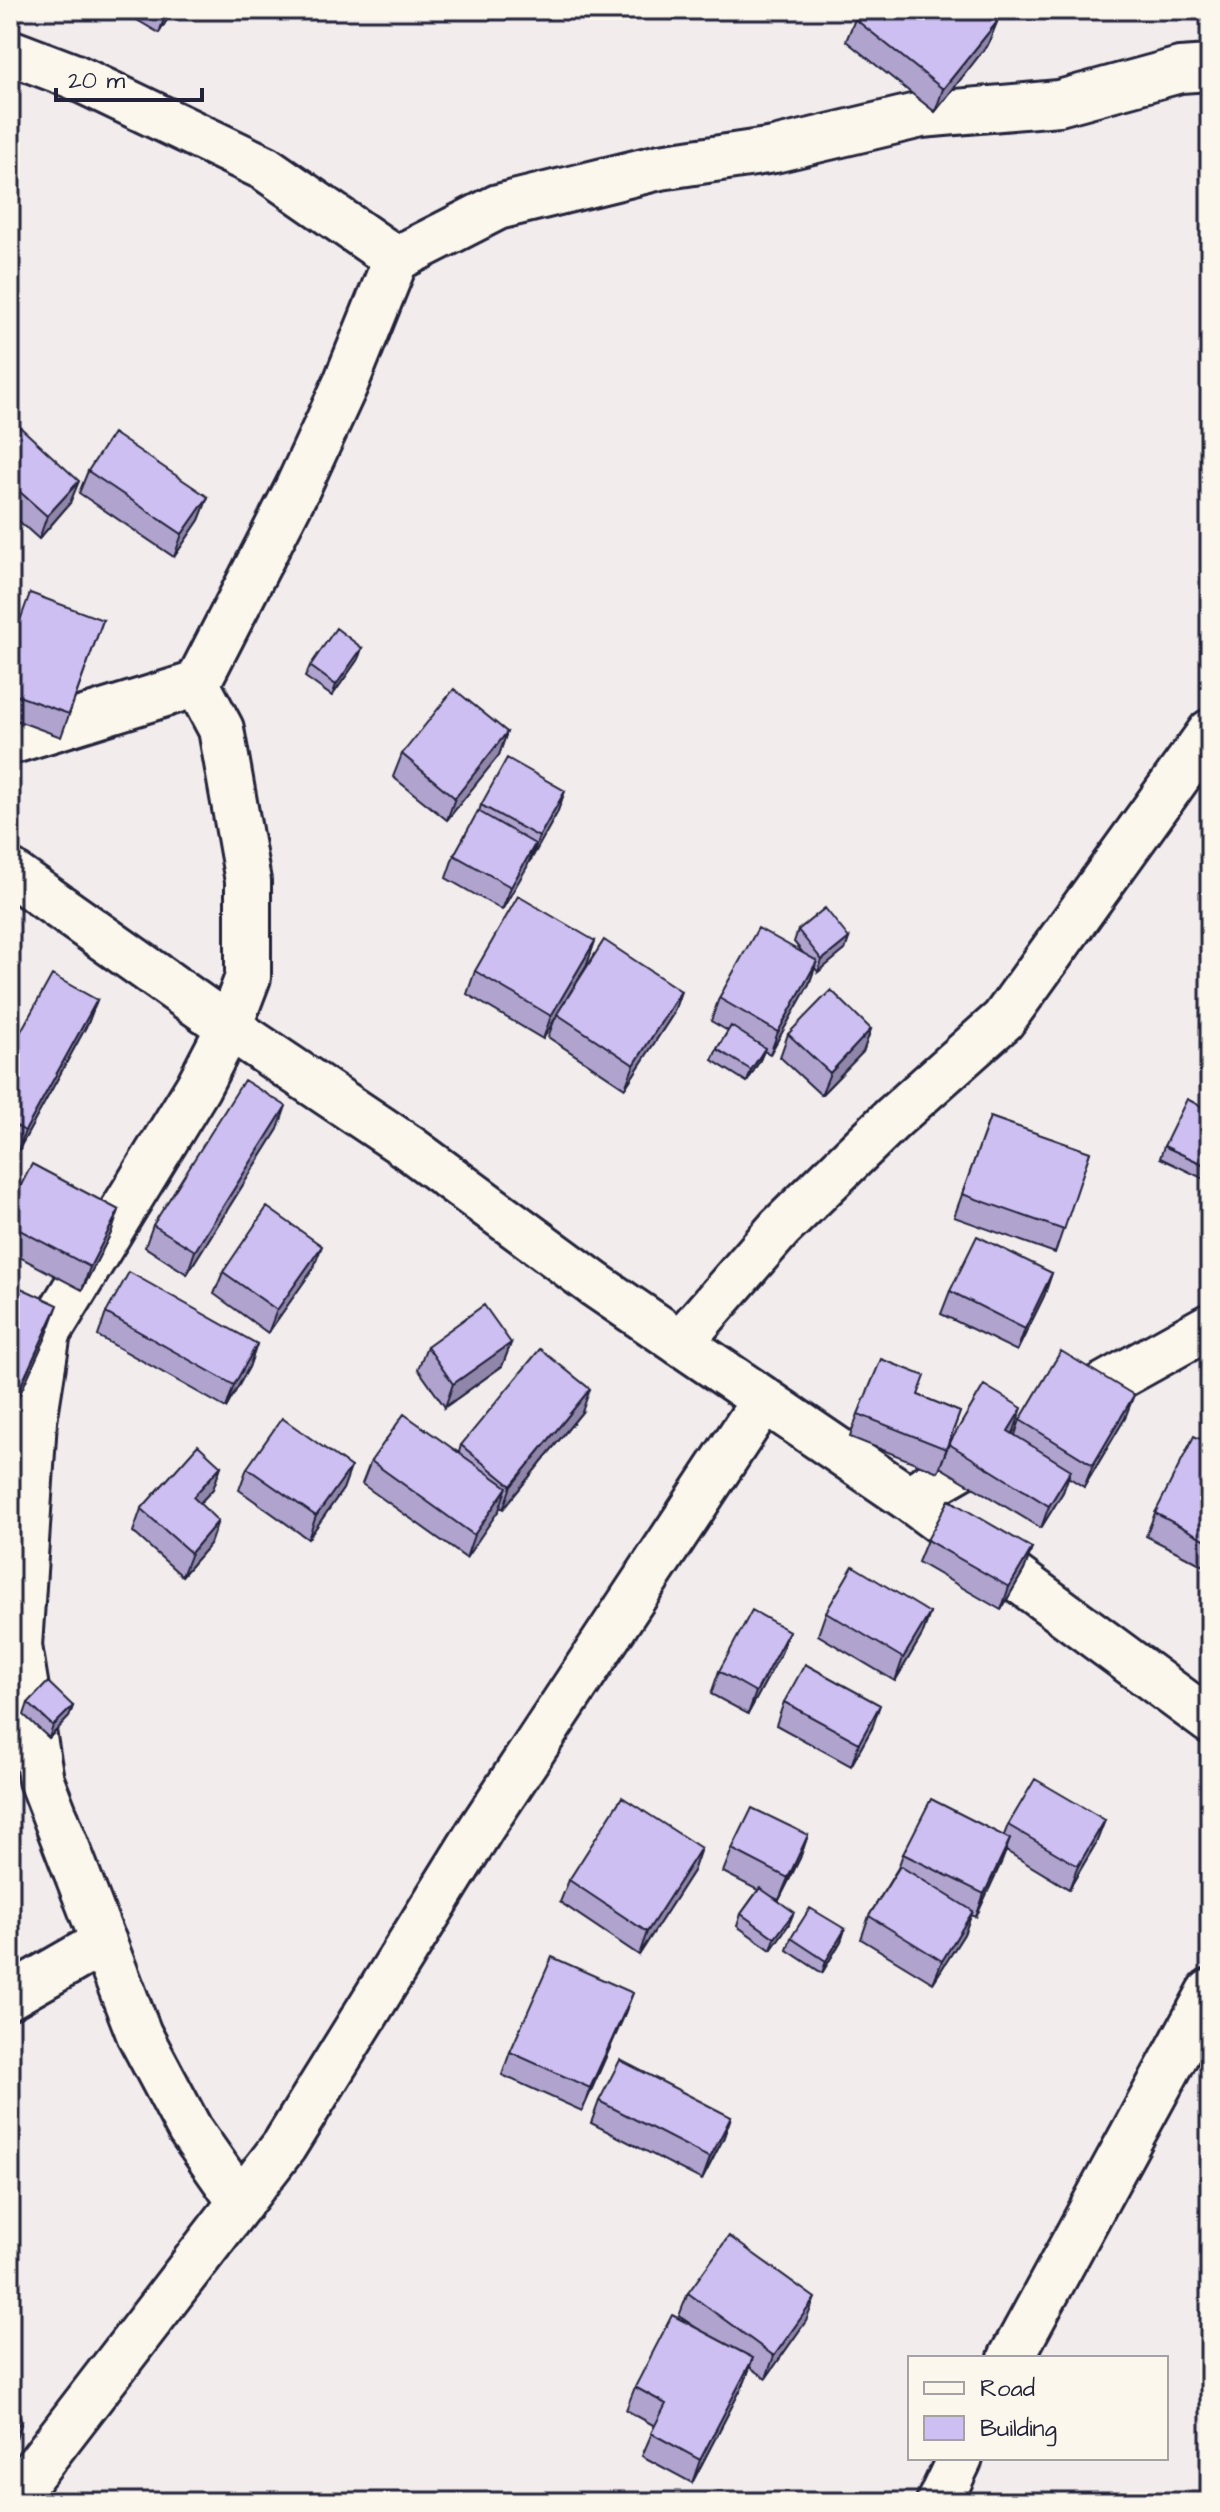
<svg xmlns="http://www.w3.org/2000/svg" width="1220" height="2512" font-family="'Architects Daughter',sans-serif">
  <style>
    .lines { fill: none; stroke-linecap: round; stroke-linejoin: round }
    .minor-casing { stroke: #22223b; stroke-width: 50 }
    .minor { stroke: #fbf7ec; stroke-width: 44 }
    .wall { fill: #b0a4cf; stroke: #22223b; stroke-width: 2 }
    .shaded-wall { fill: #9086a9; stroke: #22223b; stroke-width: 2 }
    .building { fill: #cdbff1; stroke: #22223b; stroke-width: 2 }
  </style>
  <rect width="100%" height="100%" fill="#f2eced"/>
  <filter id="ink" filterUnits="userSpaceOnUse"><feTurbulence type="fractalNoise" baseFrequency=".0125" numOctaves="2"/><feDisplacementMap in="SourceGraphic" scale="16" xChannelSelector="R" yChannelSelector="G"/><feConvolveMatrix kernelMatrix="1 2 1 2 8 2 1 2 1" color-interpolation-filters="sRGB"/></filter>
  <g filter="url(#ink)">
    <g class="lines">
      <defs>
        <path id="minor" d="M 10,52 L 73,76 L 265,168 L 396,259
          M 10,742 L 197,684 L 298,487 L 345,385 L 396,259 L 498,207 L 660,167 L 774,150 L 921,115 L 1059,103 L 1180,70 L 1210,68
          M 10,872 L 229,1027 L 408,1147 L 594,1284 L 908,1498 L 1210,1721
          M 48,1333 L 34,1421 L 19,1646 L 41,1780 L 139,2034 L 190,2130 L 241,2203
          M 680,1343 L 780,1228 L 893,1118 L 1003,1020 L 1210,732
          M 31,1355 L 48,1333 L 198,1087 L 229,1027 L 248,977 L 248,881 L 221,729 L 197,684
          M 1059,1410 L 1210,1326
          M 908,1498 L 1003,1443
          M 10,1996 L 104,1942
          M 1011,2358 L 1210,1992
          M 10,2502 L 284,2146 L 482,1827 L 764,1400
          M 939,2502 L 960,2458"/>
      </defs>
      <!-- minor casing -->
      <use href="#minor" class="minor-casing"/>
      <!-- minor -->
      <use href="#minor" class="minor"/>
    </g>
    <!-- wall -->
    <path class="wall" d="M 120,10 L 173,10 L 159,33 Z
      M 855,19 L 997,22 L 988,44 L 935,112 L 846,41 Z
      M 10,439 L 70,503 L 39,539 L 10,513 Z
      M 88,471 L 208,497 L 199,520 L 174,557 L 79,493 Z
      M 103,620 L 61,737 L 10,718 L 10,647 Z
      M 362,648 L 358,659 L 332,696 L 305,677 L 310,666 Z
      M 507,732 L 499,755 L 447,820 L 393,777 L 402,754 Z
      M 565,791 L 557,813 L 502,910 L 446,878 L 454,855 L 479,812 L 481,805 Z
      M 798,930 L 849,938 L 845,950 L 818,972 L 815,968 L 809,984 L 770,1054 L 764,1051 L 760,1060 L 747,1082 L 712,1060 L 717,1049 L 728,1031 L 711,1021 L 719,998 L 803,953 L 794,942 Z
      M 595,941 L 587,964 L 561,1008 L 681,991 L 673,1014 L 625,1088 L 548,1037 L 556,1016 L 543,1039 L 467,994 L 475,971 Z
      M 97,1000 L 88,1023 L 17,1153 L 10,1149 L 10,1051 Z
      M 871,1029 L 863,1052 L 821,1095 L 780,1057 L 788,1034 Z
      M 990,1117 L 1090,1152 L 1055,1253 L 954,1217 Z
      M 278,1129 L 187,1274 L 145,1247 L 153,1225 Z
      M 1164,1146 L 1210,1167 L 1204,1179 L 1160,1158 Z
      M 10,1206 L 119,1210 L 111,1233 L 82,1290 L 10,1252 Z
      M 313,1269 L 268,1333 L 214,1294 L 223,1272 Z
      M 1052,1273 L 1044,1296 L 1017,1351 L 941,1314 L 950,1291 Z
      M 106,1313 L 257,1344 L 249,1367 L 226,1408 L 98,1336 Z
      M 511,1343 L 502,1366 L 445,1407 L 418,1369 L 427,1346 Z
      M 918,1395 L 960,1412 L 938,1472 L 850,1437 L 858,1414 Z
      M 582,1412 L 503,1509 L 500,1507 L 466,1558 L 362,1484 L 371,1461 L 459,1452 L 461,1445 Z
      M 1125,1418 L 1084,1487 L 1068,1477 L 1063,1492 L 1041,1528 L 940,1467 L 949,1444 L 1014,1431 L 1012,1434 L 1015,1435 L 1020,1420 Z
      M 1210,1444 L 1210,1569 L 1146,1536 L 1155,1513 Z
      M 221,1466 L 213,1489 L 199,1504 L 210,1544 L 182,1576 L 133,1532 L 141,1509 Z
      M 351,1467 L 343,1489 L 308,1539 L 239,1490 L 247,1468 Z
      M 927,1540 L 1032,1548 L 1024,1570 L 1001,1610 L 918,1562 Z
      M 826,1612 L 930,1613 L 922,1635 L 895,1681 L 818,1635 Z
      M 781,1653 L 748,1714 L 711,1694 L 719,1671 Z
      M 784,1702 L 872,1728 L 851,1766 L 776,1725 Z
      M 28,1703 L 73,1706 L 69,1717 L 49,1738 L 24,1715 Z
      M 1105,1820 L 1096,1843 L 1069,1889 L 1006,1851 L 976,1917 L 971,1915 L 964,1934 L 933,1983 L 861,1939 L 869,1916 L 898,1868 L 903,1854 L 1004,1835 L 1008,1825 Z
      M 808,1835 L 800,1858 L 779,1900 L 772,1897 L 789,1924 L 771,1950 L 737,1926 L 741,1914 L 758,1890 L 723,1872 L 732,1849 Z
      M 701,1848 L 693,1871 L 639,1955 L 560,1902 L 569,1880 Z
      M 845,1929 L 841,1941 L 822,1973 L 787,1950 L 791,1938 Z
      M 624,2016 L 582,2111 L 502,2075 L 510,2052 Z
      M 599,2101 L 731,2117 L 723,2139 L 702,2180 L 591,2123 Z
      M 688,2293 L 806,2321 L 766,2378 L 750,2367 L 745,2381 L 692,2483 L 642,2456 L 655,2426 L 626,2410 L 635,2387 L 698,2329 L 679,2316 Z"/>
    <!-- shaded-wall -->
    <path class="shaded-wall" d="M 167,10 L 173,10 L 159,33 Z
      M 997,22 L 988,44 L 935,112 L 943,89 Z
      M 79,481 L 70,503 L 39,539 L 47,516 Z
      M 208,497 L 199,520 L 174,557 L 182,534 Z
      M 362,648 L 358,659 L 332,696 L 336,685 Z
      M 507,732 L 499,755 L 447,820 L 455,798 Z
      M 565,791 L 557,813 L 531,860 L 539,837 Z
      M 535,844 L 527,867 L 502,910 L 511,887 Z
      M 849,938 L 845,950 L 818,972 L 822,960 Z
      M 595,941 L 587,964 L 543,1039 L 551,1016 Z
      M 817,961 L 809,984 L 770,1054 L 778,1032 Z
      M 681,991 L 673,1014 L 625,1088 L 634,1065 Z
      M 97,1000 L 88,1023 L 17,1153 L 25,1131 Z
      M 871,1029 L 863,1052 L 821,1095 L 830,1073 Z
      M 765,1048 L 760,1060 L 747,1082 L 751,1070 Z
      M 286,1106 L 278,1129 L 187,1274 L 195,1251 Z
      M 119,1210 L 111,1233 L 82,1290 L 90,1267 Z
      M 322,1246 L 313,1269 L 268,1333 L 277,1310 Z
      M 1052,1273 L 1044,1296 L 1017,1351 L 1025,1329 Z
      M 58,1305 L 46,1337 L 10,1416 L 10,1409 Z
      M 511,1343 L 502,1366 L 445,1407 L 453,1384 Z
      M 257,1344 L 249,1367 L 226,1408 L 234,1385 Z
      M 590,1389 L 582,1412 L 503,1509 L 511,1486 Z
      M 1134,1395 L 1125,1418 L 1084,1487 L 1093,1465 Z
      M 1022,1408 L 1014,1431 L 1000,1454 L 1008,1431 Z
      M 221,1466 L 213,1489 L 184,1520 L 193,1497 Z
      M 351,1467 L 343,1489 L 308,1539 L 316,1516 Z
      M 1071,1470 L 1063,1492 L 1041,1528 L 1049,1506 Z
      M 507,1487 L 499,1510 L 466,1558 L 474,1535 Z
      M 218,1521 L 210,1544 L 182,1576 L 191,1553 Z
      M 1032,1548 L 1024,1570 L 1001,1610 L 1009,1587 Z
      M 930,1613 L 922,1635 L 895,1681 L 903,1658 Z
      M 789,1631 L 781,1653 L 748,1714 L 756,1692 Z
      M 880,1705 L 872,1728 L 851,1766 L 859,1743 Z
      M 73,1706 L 69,1717 L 49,1738 L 53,1726 Z
      M 1105,1820 L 1096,1843 L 1069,1889 L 1078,1866 Z
      M 808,1835 L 800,1858 L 779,1900 L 788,1878 Z
      M 1010,1839 L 1002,1861 L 976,1917 L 984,1894 Z
      M 701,1848 L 693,1871 L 639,1955 L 647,1932 Z
      M 973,1911 L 964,1934 L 933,1983 L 942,1961 Z
      M 794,1912 L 789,1924 L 771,1950 L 775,1938 Z
      M 845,1929 L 841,1941 L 822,1973 L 826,1961 Z
      M 633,1993 L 624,2016 L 582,2111 L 590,2088 Z
      M 731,2117 L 723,2139 L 702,2180 L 710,2158 Z
      M 815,2298 L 806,2321 L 766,2378 L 774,2356 Z
      M 753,2358 L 745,2381 L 692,2483 L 700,2460 Z
      M 22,2422 L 14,2445 L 10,2447 L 10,2428 Z"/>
    <!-- building -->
    <path class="building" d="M 861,10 L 982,10 L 997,22 L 943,89 L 855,19 Z
      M 20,427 L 79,481 L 47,516 L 10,483 L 10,439 Z
      M 113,433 L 208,497 L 182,534 L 88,471 Z
      M 30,593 L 103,620 L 69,714 L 10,693 L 10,648 Z
      M 336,628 L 362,648 L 336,685 L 310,666 Z
      M 454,689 L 507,732 L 455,798 L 402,754 Z
      M 507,758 L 565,791 L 539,837 L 481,805 Z
      M 478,811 L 535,844 L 511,887 L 454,855 Z
      M 518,896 L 595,941 L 551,1016 L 475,971 Z
      M 825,908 L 849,938 L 822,960 L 798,930 Z
      M 758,928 L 817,961 L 778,1032 L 719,998 Z
      M 604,940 L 681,991 L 634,1065 L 557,1014 Z
      M 52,975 L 97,1000 L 25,1131 L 10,1122 L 10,1051 Z
      M 831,990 L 871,1029 L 830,1073 L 788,1034 Z
      M 731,1026 L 765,1048 L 751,1070 L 717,1049 Z
      M 244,1080 L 286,1106 L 195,1251 L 153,1225 Z
      M 1187,1099 L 1210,1111 L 1210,1164 L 1209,1167 L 1164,1146 Z
      M 990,1117 L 1090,1152 L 1064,1230 L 962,1194 Z
      M 32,1164 L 119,1210 L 90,1267 L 10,1225 L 10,1206 Z
      M 267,1207 L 322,1246 L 277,1310 L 223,1272 Z
      M 977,1236 L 1052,1273 L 1025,1329 L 950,1291 Z
      M 129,1272 L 257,1344 L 234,1385 L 106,1313 Z
      M 10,1283 L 58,1305 L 10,1409 Z
      M 484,1305 L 511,1343 L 453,1384 L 427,1346 Z
      M 540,1349 L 590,1389 L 511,1486 L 461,1445 Z
      M 1061,1351 L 1134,1395 L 1093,1465 L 1020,1420 Z
      M 881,1359 L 925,1376 L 918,1395 L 960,1412 L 946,1449 L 858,1414 Z
      M 984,1385 L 1022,1408 L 1008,1431 L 1071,1470 L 1049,1506 L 949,1444 Z
      M 404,1414 L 507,1487 L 474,1535 L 371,1461 Z
      M 282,1418 L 351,1467 L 316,1516 L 247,1468 Z
      M 1194,1436 L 1210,1444 L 1210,1542 L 1155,1513 Z
      M 198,1445 L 221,1466 L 193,1497 L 218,1521 L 191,1553 L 141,1509 Z
      M 949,1500 L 1032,1548 L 1009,1587 L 927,1540 Z
      M 853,1566 L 930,1613 L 903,1658 L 826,1612 Z
      M 752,1610 L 789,1631 L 756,1692 L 719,1671 Z
      M 805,1664 L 880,1705 L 859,1743 L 784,1702 Z
      M 48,1682 L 73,1706 L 53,1726 L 28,1703 Z
      M 1035,1779 L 1105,1820 L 1078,1866 L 1008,1825 Z
      M 622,1797 L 701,1848 L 647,1932 L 569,1880 Z
      M 931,1799 L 1010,1839 L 984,1894 L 903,1854 Z
      M 752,1808 L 808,1835 L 788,1878 L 732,1849 Z
      M 900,1866 L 973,1911 L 942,1961 L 869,1916 Z
      M 760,1888 L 794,1912 L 775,1938 L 741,1914 Z
      M 810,1908 L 845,1929 L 826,1961 L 791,1938 Z
      M 552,1957 L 633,1993 L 590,2088 L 510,2052 Z
      M 620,2060 L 731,2117 L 710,2158 L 599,2101 Z
      M 729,2236 L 815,2298 L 774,2356 L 688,2293 Z
      M 672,2315 L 753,2358 L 700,2460 L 651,2433 L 666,2404 L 635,2387 Z
      M 10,2398 L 22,2422 L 10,2428 Z"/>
  </g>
  <!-- margin -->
  <rect width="1220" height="2512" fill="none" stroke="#fbf7ec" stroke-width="40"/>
  <rect x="20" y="20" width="1180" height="2472" fill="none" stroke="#22223b" stroke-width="3" filter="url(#ink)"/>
  <!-- legend -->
  <rect x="908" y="2356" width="260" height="104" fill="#fbf7ec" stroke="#a4a2a5" stroke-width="2"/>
  <rect x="924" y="2382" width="40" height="12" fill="#fbf7ec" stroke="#a4a2a5" stroke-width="2"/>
  <text x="980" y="2396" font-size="24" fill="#22223b">Road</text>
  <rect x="924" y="2416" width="40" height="24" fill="#cdbff1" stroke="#a4a2a5" stroke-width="2"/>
  <text x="980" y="2436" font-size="24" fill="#22223b">Building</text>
  <!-- scale -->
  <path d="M56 88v12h146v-12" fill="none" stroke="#22223b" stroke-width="4"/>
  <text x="68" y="88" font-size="24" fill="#22223b" stroke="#fbf7ec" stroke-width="6" paint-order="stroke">20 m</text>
</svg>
